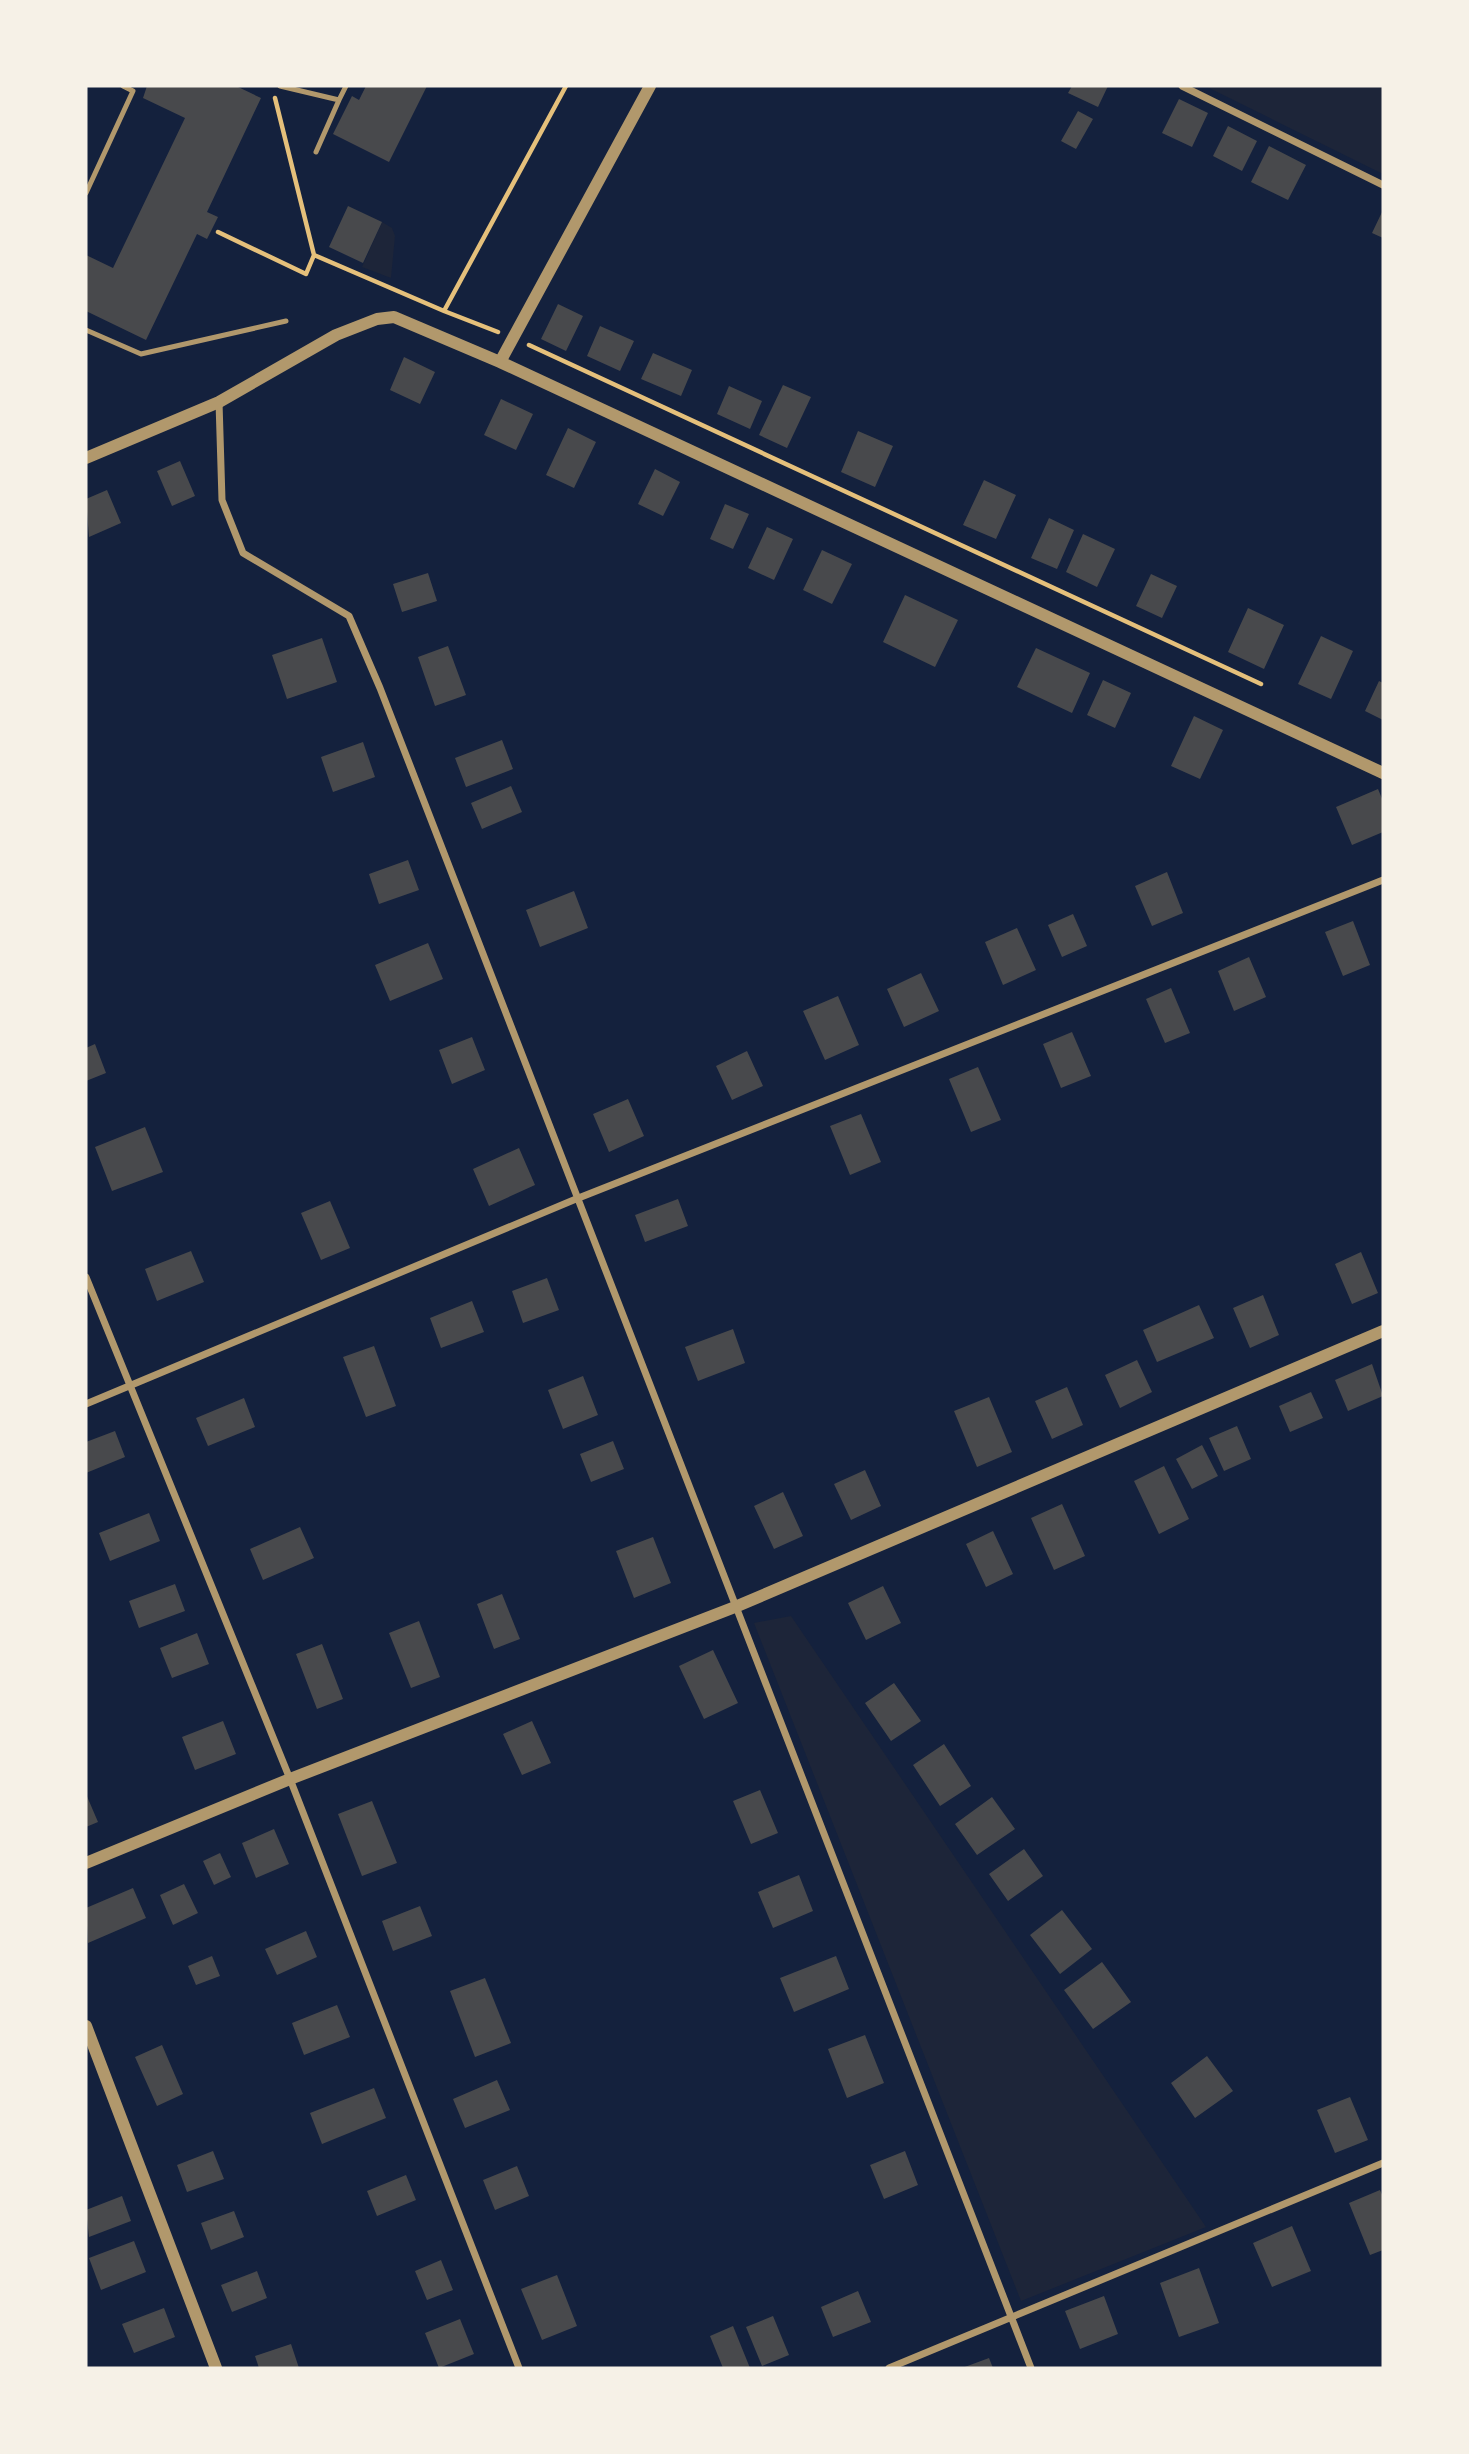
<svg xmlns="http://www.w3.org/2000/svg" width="1469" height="2454" font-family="Lato,sans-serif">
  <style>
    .green { fill: #1d2539 }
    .building { fill: #48494c }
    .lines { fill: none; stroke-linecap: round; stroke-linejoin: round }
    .path { stroke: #e5c07b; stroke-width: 4.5 }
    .service { stroke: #b1986c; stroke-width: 5 }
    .minor { stroke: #b1986c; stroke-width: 7 }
    .tertiary { stroke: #b1986c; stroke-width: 12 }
  </style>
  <rect width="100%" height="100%" fill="#14213d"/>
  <!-- green -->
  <path class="green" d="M 1205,86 L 1383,86 L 1383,174 Z
    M 382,222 L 392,228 L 395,236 L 391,278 L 362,267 Z
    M 791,1616 L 1206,2227 L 1021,2301 L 754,1623 Z"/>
  <!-- building -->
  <path class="building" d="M 147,86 L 236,86 L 261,98 L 207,212 L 218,217 L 207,239 L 197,234 L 146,340 L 86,311 L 86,255 L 113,268 L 185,118 L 143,98 Z
    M 366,86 L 427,86 L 389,162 L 333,134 L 352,96 L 359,100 Z
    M 1072,86 L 1108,86 L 1098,107 L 1068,93 Z
    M 1179,99 L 1208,113 L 1192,147 L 1162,133 Z
    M 1078,111 L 1093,119 L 1076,149 L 1061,141 Z
    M 1228,126 L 1257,141 L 1242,171 L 1213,156 Z
    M 1269,146 L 1306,165 L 1288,200 L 1251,182 Z
    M 348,206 L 382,222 L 363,263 L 329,247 Z
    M 1383,210 L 1383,238 L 1372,233 Z
    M 558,304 L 583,316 L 566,351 L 541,339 Z
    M 600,326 L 634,341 L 620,371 L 587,356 Z
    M 653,353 L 692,370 L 681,396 L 641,379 Z
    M 404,357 L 435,372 L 420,404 L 390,390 Z
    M 783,385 L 811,397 L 787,448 L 759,435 Z
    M 729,386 L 762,401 L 750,429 L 717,414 Z
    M 501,399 L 533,414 L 516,450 L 484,435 Z
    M 568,428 L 596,442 L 574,488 L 546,475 Z
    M 858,431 L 893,446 L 875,487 L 841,472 Z
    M 180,461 L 195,496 L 172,506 L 157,471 Z
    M 655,469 L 680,482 L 663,516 L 638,504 Z
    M 984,480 L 1016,495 L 996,539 L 963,525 Z
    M 107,490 L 121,523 L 89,537 L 86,499 Z
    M 725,504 L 749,514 L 733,549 L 710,539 Z
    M 1049,518 L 1074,530 L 1057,569 L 1031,558 Z
    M 767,527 L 793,539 L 774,580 L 748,568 Z
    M 1083,534 L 1115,549 L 1097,587 L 1066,572 Z
    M 822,550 L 852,564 L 832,604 L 803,590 Z
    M 428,573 L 437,601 L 402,612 L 393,584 Z
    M 1151,574 L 1177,586 L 1162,618 L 1136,606 Z
    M 905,595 L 958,620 L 935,667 L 883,642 Z
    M 1248,608 L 1284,625 L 1264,669 L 1228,652 Z
    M 1321,636 L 1353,651 L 1331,699 L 1298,684 Z
    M 322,638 L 337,682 L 287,699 L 272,655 Z
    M 448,646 L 466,695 L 435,706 L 418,657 Z
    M 1036,648 L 1090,673 L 1072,713 L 1017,687 Z
    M 1103,680 L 1131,693 L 1115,728 L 1087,715 Z
    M 1379,681 L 1383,683 L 1383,720 L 1365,711 Z
    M 1194,716 L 1223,730 L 1200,779 L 1171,766 Z
    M 502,740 L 513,769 L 466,787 L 455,758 Z
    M 363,742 L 375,777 L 333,792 L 321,757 Z
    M 511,786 L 522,812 L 482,829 L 471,803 Z
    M 1378,789 L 1383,801 L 1383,832 L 1352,845 L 1336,807 Z
    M 408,860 L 419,890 L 379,904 L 369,874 Z
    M 1167,872 L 1183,913 L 1152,926 L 1135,886 Z
    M 574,891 L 588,928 L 540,947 L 526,910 Z
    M 1073,914 L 1087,946 L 1062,957 L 1048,925 Z
    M 1353,921 L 1370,965 L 1343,976 L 1325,932 Z
    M 1017,928 L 1036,970 L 1003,985 L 985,942 Z
    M 428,943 L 443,979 L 390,1001 L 375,965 Z
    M 1249,957 L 1266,997 L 1234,1011 L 1218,971 Z
    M 921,973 L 939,1011 L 904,1027 L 887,989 Z
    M 1171,988 L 1190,1033 L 1165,1043 L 1146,999 Z
    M 838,996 L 859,1045 L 825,1060 L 803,1011 Z
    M 1072,1032 L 1091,1076 L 1061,1088 L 1043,1044 Z
    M 472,1037 L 485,1070 L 452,1084 L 439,1050 Z
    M 95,1044 L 106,1073 L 86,1081 L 86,1048 Z
    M 747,1051 L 763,1086 L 732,1100 L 716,1066 Z
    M 978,1067 L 1001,1120 L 971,1132 L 949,1079 Z
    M 628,1099 L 644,1136 L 609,1152 L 593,1114 Z
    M 861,1114 L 881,1162 L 850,1175 L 830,1126 Z
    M 145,1127 L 163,1172 L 112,1191 L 95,1147 Z
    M 519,1148 L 535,1185 L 489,1206 L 473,1169 Z
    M 678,1199 L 688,1226 L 645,1242 L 635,1215 Z
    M 330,1201 L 350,1248 L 321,1260 L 301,1213 Z
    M 191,1251 L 204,1282 L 157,1301 L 145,1269 Z
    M 1361,1252 L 1378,1293 L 1352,1304 L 1335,1264 Z
    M 547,1278 L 559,1310 L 523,1323 L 512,1291 Z
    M 1263,1295 L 1279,1335 L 1250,1348 L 1233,1308 Z
    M 472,1301 L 484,1332 L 441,1348 L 430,1318 Z
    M 1199,1305 L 1214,1338 L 1157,1362 L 1143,1330 Z
    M 733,1329 L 745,1363 L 698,1381 L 685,1347 Z
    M 374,1346 L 396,1406 L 366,1417 L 343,1357 Z
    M 1137,1360 L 1152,1392 L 1120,1408 L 1105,1375 Z
    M 1372,1364 L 1383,1396 L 1348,1411 L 1335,1380 Z
    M 583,1376 L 598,1415 L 563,1429 L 548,1390 Z
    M 1067,1387 L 1083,1425 L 1052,1439 L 1035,1401 Z
    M 1311,1392 L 1323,1418 L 1290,1432 L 1279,1406 Z
    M 989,1397 L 1012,1452 L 977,1467 L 954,1411 Z
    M 244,1398 L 255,1427 L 208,1446 L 196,1418 Z
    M 1237,1426 L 1251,1459 L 1224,1471 L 1209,1438 Z
    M 115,1431 L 125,1457 L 86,1473 L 86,1442 Z
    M 613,1441 L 624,1469 L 591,1482 L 580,1454 Z
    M 1202,1445 L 1218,1476 L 1192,1489 L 1176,1459 Z
    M 1164,1466 L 1189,1519 L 1159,1534 L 1134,1481 Z
    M 865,1470 L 881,1506 L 851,1520 L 834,1484 Z
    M 783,1492 L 803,1536 L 774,1549 L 754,1506 Z
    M 1062,1504 L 1085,1556 L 1054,1570 L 1031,1518 Z
    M 149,1513 L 160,1541 L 110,1561 L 99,1533 Z
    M 300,1527 L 314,1558 L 263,1580 L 250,1549 Z
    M 993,1531 L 1013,1574 L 986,1587 L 966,1544 Z
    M 653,1537 L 671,1583 L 634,1598 L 616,1551 Z
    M 175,1584 L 185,1611 L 139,1628 L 129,1601 Z
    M 883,1586 L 901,1623 L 866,1640 L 848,1603 Z
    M 502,1594 L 520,1639 L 494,1649 L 477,1604 Z
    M 419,1621 L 440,1677 L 411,1688 L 389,1633 Z
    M 197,1633 L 209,1664 L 172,1678 L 160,1648 Z
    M 322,1644 L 343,1699 L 317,1709 L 296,1654 Z
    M 713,1650 L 738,1703 L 704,1719 L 679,1666 Z
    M 894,1683 L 921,1721 L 891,1741 L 865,1703 Z
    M 223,1721 L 236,1754 L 195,1770 L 182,1737 Z
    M 532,1721 L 551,1763 L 522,1775 L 503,1734 Z
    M 944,1744 L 971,1786 L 940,1806 L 913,1765 Z
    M 760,1790 L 778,1833 L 751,1844 L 733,1801 Z
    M 86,1794 L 98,1822 L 86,1827 Z
    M 992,1797 L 1015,1829 L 977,1855 L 955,1824 Z
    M 372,1801 L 397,1863 L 362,1876 L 338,1814 Z
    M 274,1829 L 289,1864 L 256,1878 L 242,1843 Z
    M 1024,1849 L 1043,1876 L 1008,1901 L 989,1874 Z
    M 220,1853 L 231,1877 L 214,1885 L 203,1861 Z
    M 799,1875 L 813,1911 L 773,1928 L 758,1892 Z
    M 184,1884 L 198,1913 L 173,1925 L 160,1895 Z
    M 133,1888 L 146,1918 L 88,1943 L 86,1908 Z
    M 420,1906 L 432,1936 L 393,1951 L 382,1921 Z
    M 1062,1910 L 1092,1949 L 1060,1974 L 1030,1935 Z
    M 306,1931 L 317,1957 L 277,1975 L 265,1949 Z
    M 212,1956 L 220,1976 L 196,1985 L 188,1966 Z
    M 836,1956 L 849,1989 L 794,2012 L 780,1978 Z
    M 1102,1962 L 1131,2002 L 1093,2029 L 1064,1990 Z
    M 485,1978 L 511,2043 L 475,2057 L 450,1991 Z
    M 337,2005 L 350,2037 L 304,2055 L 292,2023 Z
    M 865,2035 L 884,2083 L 847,2098 L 828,2049 Z
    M 162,2045 L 183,2094 L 157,2106 L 135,2057 Z
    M 1207,2056 L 1233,2091 L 1195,2118 L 1171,2083 Z
    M 497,2080 L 510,2110 L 465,2128 L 453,2099 Z
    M 374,2088 L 386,2118 L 322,2144 L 310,2113 Z
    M 1350,2097 L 1368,2140 L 1335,2153 L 1317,2110 Z
    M 213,2151 L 224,2179 L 187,2192 L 177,2165 Z
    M 905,2151 L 918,2185 L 884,2199 L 870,2165 Z
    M 517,2166 L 529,2196 L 495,2210 L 483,2180 Z
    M 406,2175 L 416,2200 L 377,2216 L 367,2191 Z
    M 1380,2190 L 1383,2197 L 1383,2250 L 1370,2255 L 1349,2203 Z
    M 122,2196 L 131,2221 L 89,2237 L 86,2210 Z
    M 234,2211 L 244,2237 L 211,2250 L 201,2223 Z
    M 1292,2226 L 1311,2271 L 1272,2287 L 1253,2243 Z
    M 134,2241 L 146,2272 L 101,2290 L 89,2258 Z
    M 441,2260 L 453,2290 L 427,2300 L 415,2271 Z
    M 1199,2268 L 1219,2323 L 1179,2337 L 1160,2283 Z
    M 257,2271 L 267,2298 L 232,2312 L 221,2285 Z
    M 557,2275 L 577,2326 L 542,2340 L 521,2289 Z
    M 858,2291 L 871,2322 L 833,2337 L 821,2307 Z
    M 1104,2296 L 1118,2334 L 1080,2349 L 1065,2311 Z
    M 164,2308 L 175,2337 L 134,2353 L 122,2324 Z
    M 773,2316 L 789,2355 L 762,2366 L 746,2327 Z
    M 460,2319 L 474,2354 L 439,2368 L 425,2333 Z
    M 733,2326 L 750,2368 L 723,2368 L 710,2336 Z
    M 291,2344 L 299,2368 L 259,2368 L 255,2356 Z
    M 989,2358 L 993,2368 L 962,2368 Z"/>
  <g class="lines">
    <!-- path -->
    <path class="path" d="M 218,232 L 306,274 L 314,255 L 275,98
      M 314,255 L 444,311
      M 498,332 L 444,311 L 566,86
      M 529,345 L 1261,684"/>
    <!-- service -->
    <path class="service" d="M 280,86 L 339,100 L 346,86
      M 316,152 L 339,100
      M 86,193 L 133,91 L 123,86
      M 86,330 L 141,354 L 286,321"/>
    <!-- minor -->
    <path class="minor" d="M 1182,86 L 1383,185
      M 219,402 L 222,500 L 243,553 L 349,616 L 380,688 L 1031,2368
      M 86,1277 L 290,1779 L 519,2368
      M 86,1404 L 576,1199 L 1383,880
      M 889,2368 L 1383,2163"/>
    <!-- tertiary -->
    <path class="tertiary" d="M 500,362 L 650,86
      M 86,458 L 219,402 L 336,335 L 377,319 L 394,317 L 500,362 L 1383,773
      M 86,1863 L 290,1779 L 735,1607 L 1383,1331
      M 86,2026 L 216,2368"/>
  </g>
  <!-- border -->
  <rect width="1469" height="2454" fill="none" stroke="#f6f1e7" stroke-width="175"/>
</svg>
